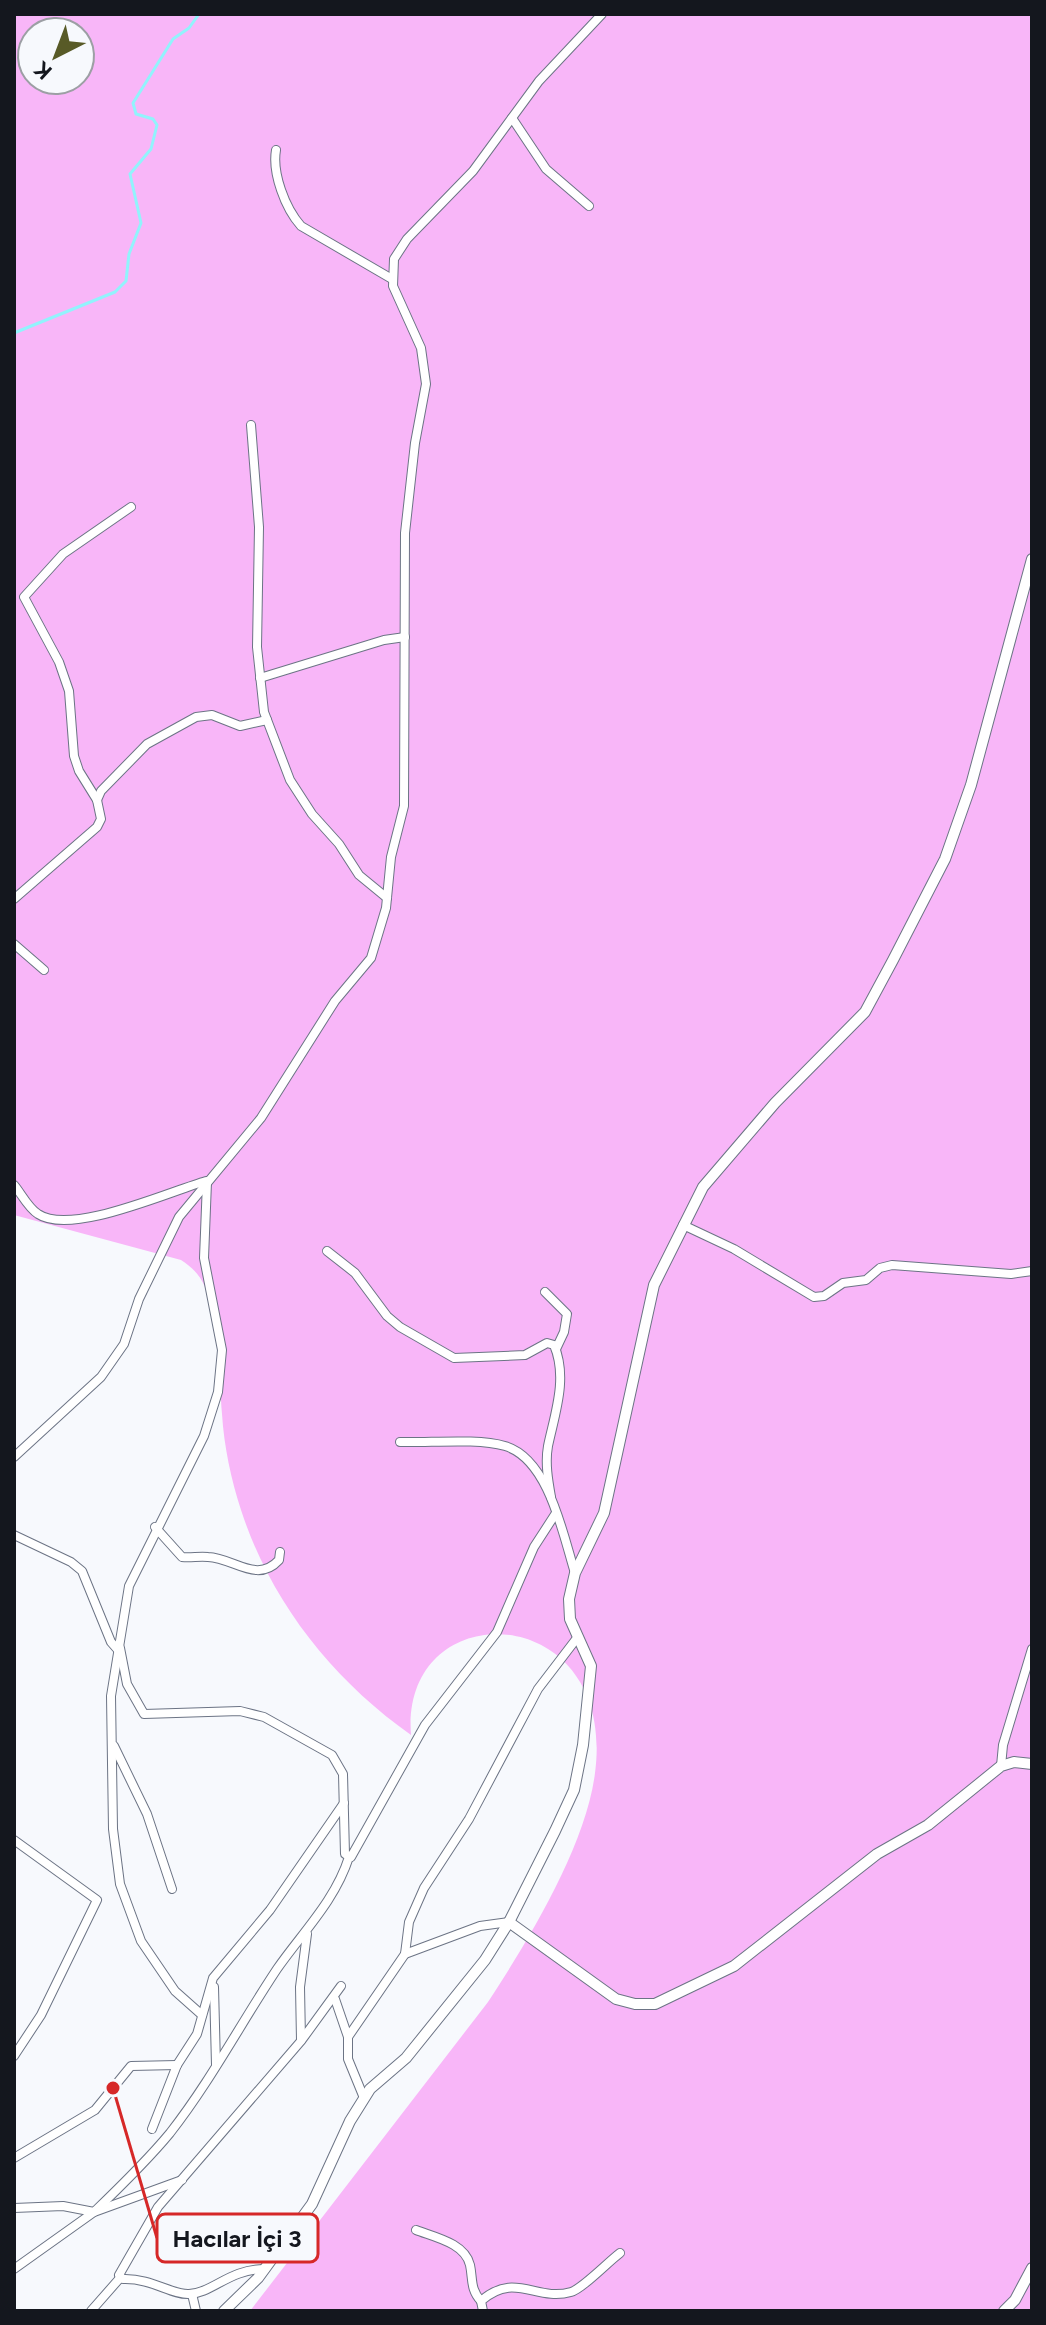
<svg xmlns="http://www.w3.org/2000/svg" width="1046" height="2325" viewBox="0 0 1046 2325" font-family="Figtree,sans-serif">
<rect width="100%" height="100%" fill="#f7f9fd"/>
<path fill="#f8b6f8" fill-rule="evenodd" d="M14,14H1032V2311H250L488,2002C528,1941 586,1846 595,1773C618,1599 400,1591 411,1735C332,1679 271,1602 241,1510C231,1479 224,1446 222,1414C219,1374 220,1325 205,1287C200,1275 192,1267 181,1260L14,1215ZM32,32H80V80H32Z"/>
<g fill="none" stroke-linecap="round" stroke-linejoin="round">
<path stroke="#92f3fc" stroke-width="3" d="M14,333L115,292L126,281L129,254L141,223L130,174L151,149L157,125L153,119L136,114L133,103L173,39L189,28L199,14"/>
<g stroke="#6c7485" stroke-width="10">
<g id="minor">
<path d="M512,118L546,169L589,206"/>
<path d="M276,150C272,173 285,208 301,226L392,279"/>
<path d="M251,425L259,527L257,647L264,712L290,780L312,814L339,844L359,875L387,898"/>
<path d="M260,678L384,640L405,637"/>
<path d="M97,800L101,791L147,744L196,717L212,715L240,726L267,720"/>
<path d="M14,899L97,827L101,819L97,800L79,771L74,756L69,691L59,662L24,597L63,554L131,507"/>
<path d="M14,944L44,970"/>
<path d="M14,1185C21,1193 28,1208 38,1214C71,1236 168,1192 206,1181"/>
<path d="M683,1225L734,1249L814,1297L824,1296L843,1283L866,1280L880,1268L892,1265L1011,1274L1032,1271"/>
<path d="M327,1251L355,1273L387,1316L400,1327L454,1358L525,1355L547,1343L554,1345C568,1378 555,1413 548,1446C545,1463 548,1480 551,1497"/>
<path d="M545,1292L567,1314L564,1332L556,1349"/>
<path d="M400,1442C430,1443 477,1438 505,1446C549,1459 563,1535 575,1573"/>
<path d="M14,1457L101,1377L124,1344L139,1299L179,1217L261,1118L335,1001L371,958L386,908L391,857L404,806L405,533L415,443L426,384L421,348L393,286L394,259L407,239L473,171L539,81L602,14"/>
<path d="M155,1527L182,1557C191,1558 199,1556 208,1557C234,1558 257,1584 279,1560L280,1552"/>
<path d="M14,1535L71,1562L82,1571L111,1642L118,1650"/>
<path d="M120,1648L127,1684L144,1714L240,1711L264,1717L332,1755L343,1774L345,1854L351,1857L425,1725L497,1632L534,1547L556,1513"/>
<path d="M114,1746L147,1814L172,1889"/>
<path d="M1001,1766L1003,1745L1032,1649"/>
<path d="M14,1840L97,1900L41,2015L14,2056"/>
<path d="M405,1954L480,1926L509,1922"/>
<path d="M214,1987L216,2065"/>
<path d="M335,1999L348,2037"/>
<path d="M202,2015L175,1991L141,1941L120,1884L113,1829L111,1696L129,1586L204,1436L218,1392L222,1350L204,1258L207,1182"/>
<path d="M301,2040L300,1987L307,1934"/>
<path d="M364,2098L348,2059V2037L405,1954L409,1922L424,1888L469,1819L538,1689L577,1638"/>
<path d="M152,2129L177,2065L197,2034L213,1978L270,1910L344,1803"/>
<path d="M14,2158L95,2110L131,2066L177,2065"/>
<path d="M14,2208L63,2206L94,2212C120,2187 147,2161 170,2133C210,2082 241,2023 277,1969C302,1933 335,1901 349,1857"/>
<path d="M416,2230C434,2237 465,2243 470,2265C473,2279 470,2289 481,2301"/>
<path d="M14,2269L94,2212L182,2180"/>
<path d="M265,2269C229,2269 213,2293 189,2294C171,2295 152,2278 123,2279L119,2275L158,2207L301,2041L341,1986"/>
<path d="M192,2294L196,2311"/>
<path d="M91,2311L120,2278"/>
<path d="M483,2311L481,2301C515,2271 536,2302 571,2292C582,2289 608,2262 620,2253"/>
</g>
</g>
<g stroke="#6c7485" stroke-width="12">
<g id="tertiary">
<path d="M509,1922L616,1999L635,2004H655L734,1966L877,1854L928,1825L1001,1766L1014,1762L1032,1764"/>
<path d="M224,2311L258,2278L312,2204L350,2121L370,2089L406,2058L485,1960L509,1922L555,1831L574,1790L583,1745L591,1666L570,1619L569,1599L575,1573L604,1513L654,1285L703,1187L775,1103L865,1012L893,960L945,859L971,785L1032,559"/>
<path d="M1004,2311L1015,2300L1032,2268"/>
</g>
</g>
<use href="#minor" stroke="#fff" stroke-width="8"/>
<use href="#tertiary" stroke="#fff" stroke-width="10"/>
</g>
<path fill="none" stroke="#d62828" stroke-width="3" d="M113 2088L157 2238"/>
<circle fill="#d62828" stroke="#f7f9fd" stroke-width="3" cx="113" cy="2088" r="8"/>
<rect fill="#f7f9fd" stroke="#d62828" stroke-width="3" x="157" y="2214" width="161" height="48" rx="8"/>
<g font-size="24" text-anchor="middle" font-weight="bold" fill="#14171e">
<text x="237" y="2247">Hacılar İçi 3</text>
</g>
<rect width="1046" height="2325" fill="none" stroke="#14171e" stroke-width="32"/>
<g transform="translate(56 56) rotate(222)"><circle r="38" fill="#f7f9fd" stroke="#9c9fa4" stroke-width="2"/>
<path d="M0-6L14 30L0 20L-14 30Z" fill="#585a27"/>
<text y="-12" font-size="22" font-weight="bold" text-anchor="middle" fill="#14171e">K</text>
</g>
</svg>
